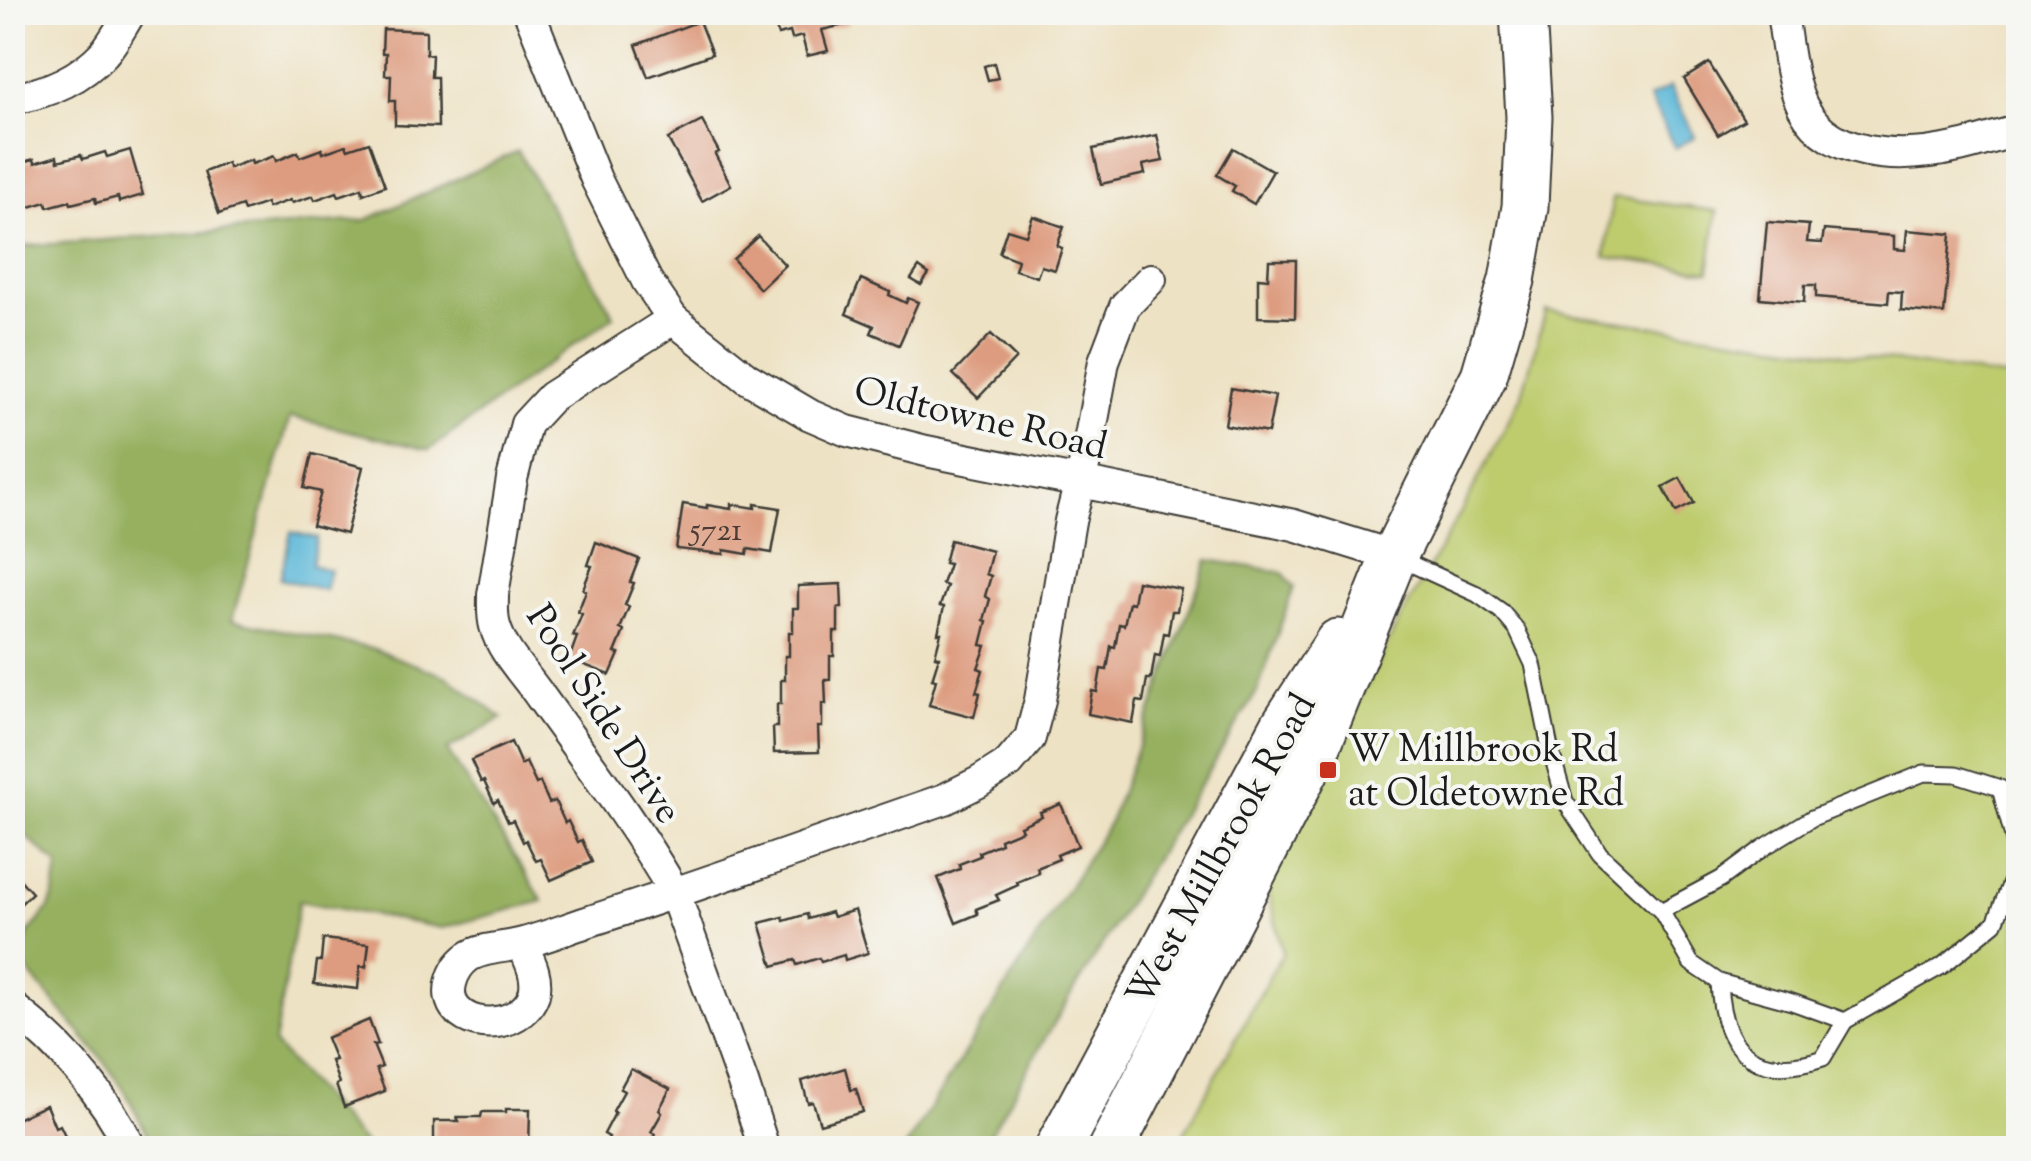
<svg xmlns="http://www.w3.org/2000/svg" width="2031" height="1161" viewBox="0 0 2031 1161" font-family="'Sorts Mill Goudy',serif">
<rect width="100%" height="100%" fill="#f6f6f2"/>
<filter id="ink" filterUnits="userSpaceOnUse"><feTurbulence type="fractalNoise" baseFrequency=".01" numOctaves="2"/><feDisplacementMap in="SourceGraphic" scale="20" xChannelSelector="R" yChannelSelector="G"/><feConvolveMatrix kernelMatrix="1 2 1 2 8 2 1 2 1" color-interpolation-filters="sRGB"/></filter>
<filter id="wash" filterUnits="userSpaceOnUse"><feTurbulence type="fractalNoise" baseFrequency=".0048" numOctaves="4" result="noise"/><feDisplacementMap in="SourceGraphic" scale="40" xChannelSelector="R" yChannelSelector="G"/><feGaussianBlur stdDeviation="2.25" result="paint"/><feColorMatrix in="noise" values="0 0 0 0 0 0 0 0 0 0 0 0 0 0 0 0 0 1.4 0 .05"/><feComposite in="paint" operator="in"/></filter>
<g filter="url(#wash)">
<rect width="100%" height="100%" fill="#eee2c4"/>
<g fill="#becc6e" stroke="#6d7445" stroke-width="2.5">
<path d="M1613,197L1717,211L1709,271L1605,257Z"/>
<path d="M1546,311L2018,379V1148H1176L1283,952L1266,885L1399,621L1467,501L1521,397Z"/>
</g>
<g fill="#96b061" stroke="#59663e" stroke-width="2.5">
<path d="M518,151L614,316L429,450L290,417L232,620L374,649L448,677L502,718L447,750L543,901L442,928L299,901L274,1044L368,1148H154L126,1093L104,1061L19,961L28,933L48,910L54,894L58,865L13,825V247L366,220Z"/>
<path d="M1208,560L1282,572L1294,587L1258,690L1047,1035L982,1148H905L1109,823Z"/>
</g>
<g fill="#59b6d7" stroke="#3a697a" stroke-width="2.5">
<path d="M1670,87L1695,137L1675,148L1649,98Z"/>
<path d="M291,532L317,538L311,565L330,570L325,590L280,579Z"/>
</g>
<g id="blocks">
<g fill="#dd9b7f">
<path d="M758,12H845L848,24L822,30L828,51L807,56L802,36L792,39L790,32L778,35L775,24L762,27Z"/>
<path d="M699,21L712,54L648,77L636,45Z"/>
<path d="M383,29L426,31V54L432,55L431,77H437L438,127L395,125V101H390L391,75H385L386,53H382Z"/>
<path d="M994,63L998,78L988,80L984,66Z"/>
<path d="M1709,63L1744,120L1718,135L1684,79Z"/>
<path d="M702,121L719,152L715,154L731,185L702,201L668,139Z"/>
<path d="M1157,135L1163,161L1143,165L1145,174L1101,184L1093,149Z"/>
<path d="M369,142L385,186L363,194L362,188L339,196L337,192L315,200L313,196L292,203L290,200L268,208L266,203L244,211L242,206L219,214L204,172L227,163L229,168L251,160L252,164L274,156L276,161L298,152L300,157L322,149L323,153L346,145L348,149Z"/>
<path d="M1233,148L1273,171L1254,204L1232,191L1235,186L1217,175Z"/>
<path d="M130,150L143,195L119,202L118,197L96,203L95,198L71,204L70,201L48,207L46,202L23,209L12,173V165L34,159L35,163L57,156L58,161L81,155L83,159L105,152L107,157Z"/>
<path d="M1033,216L1064,227L1057,246L1062,248L1055,270L1041,266L1037,277L1015,270L1018,260L999,253L1007,229L1026,235Z"/>
<path d="M1767,222L1809,225L1807,242L1822,243L1824,230L1894,236V249L1905,250L1907,230L1951,234L1944,314L1901,310L1902,292L1889,291L1888,303L1816,297V285H1805L1804,302L1760,298Z"/>
<path d="M758,236L785,265L760,289L733,259Z"/>
<path d="M1269,260H1296L1295,318L1258,317V278L1268,279Z"/>
<path d="M919,267L929,274L921,285L911,279Z"/>
<path d="M861,279L890,292L889,295L906,303L908,298L918,302L899,345L871,333L874,326L846,314Z"/>
<path d="M991,334L1016,358L978,398L953,374Z"/>
<path d="M1231,388L1275,396L1268,433L1225,425Z"/>
<path d="M312,454L363,467L346,534L312,525L321,492L304,488Z"/>
<path d="M1680,478L1694,503L1676,512L1663,487Z"/>
<path d="M683,504L707,508V505L731,509V504L755,508V504L780,508L772,553L748,549L747,554L724,550V554L676,549Z"/>
<path d="M950,540L992,551L986,574L991,576L985,596L990,599L984,620L987,621L981,645L986,646L978,668L983,670L976,692L980,693L974,717L929,705L936,680L932,679L939,657L935,656L941,633H938L944,607L940,606L947,586L942,584L949,564L944,563Z"/>
<path d="M596,542L639,559L630,582L634,583L625,605L629,607L620,629L624,631L615,653L619,654L610,675L569,659L577,637L573,636L582,614L578,612L586,591L583,589L592,566L588,565Z"/>
<path d="M1137,581L1181,589L1177,611H1172L1168,634L1164,633L1160,656L1155,655L1151,679H1147L1143,702L1137,701L1133,723L1088,714L1092,691L1097,692L1101,669L1107,670L1111,646L1115,647L1119,624L1124,625L1129,602L1133,603Z"/>
<path d="M841,584L842,608H838V632H834V656H830V680H825L826,704L822,703V727H818L819,752L774,753L773,727H777V704H781V680H785V656H789V632H793V608H798V586Z"/>
<path d="M511,742L521,765L526,762L536,784L540,782L549,803L555,801L565,823L568,821L578,842L582,840L592,862L551,880L541,859L536,861L526,840L523,842L513,820L508,822L498,800L494,803L484,781L481,782L471,760Z"/>
<path d="M1061,804L1078,846L1057,855L1059,859L1037,868L1039,873L1017,882L1018,885L996,895L999,900L976,909L978,914L956,923L938,878L960,869L959,864L980,856L979,852L1001,843L1000,839L1022,830L1020,826L1042,816L1040,812Z"/>
<path d="M16,875L32,893L12,912V878Z"/>
<path d="M855,910L868,953L845,960L844,955L821,962L819,958L797,965L795,960L773,966L760,923L783,917L784,921L807,914L808,919L831,912L833,917Z"/>
<path d="M323,939L369,944L366,967L360,966L358,989L314,984L317,961H321Z"/>
<path d="M369,1020L378,1044L373,1045L382,1067L376,1069L385,1091L344,1107L336,1085L339,1083L331,1061L335,1060L326,1038Z"/>
<path d="M845,1068L851,1090L856,1089L863,1112L820,1124L813,1102L808,1103L802,1081Z"/>
<path d="M631,1069L670,1089L659,1110L662,1113L651,1132L655,1134L647,1148H603L609,1137L604,1134L615,1113L613,1111L624,1091L620,1089Z"/>
<path d="M46,1105L55,1127L60,1125L70,1146L76,1144L78,1148H21L19,1144L14,1147L12,1121Z"/>
<path d="M506,1109H530L529,1148H434V1121H459L457,1117H481L482,1112H506Z"/>
</g>
</g>
</g>
<g filter="url(#ink)">
<use href="#blocks" fill-opacity="0" stroke="#3c3a35" stroke-width="2.5"/>
<g fill="none" stroke-linecap="round" stroke-linejoin="round">
<g stroke="#3c3a35" stroke-width="19">
<g id="service">
<path d="M1396,557L1477,594L1501,611L1517,630L1533,664L1550,748L1565,801L1600,854L1661,911L1691,963L1719,982L1792,1002L1845,1021L1942,966L1995,923L2018,865"/>
<path d="M1661,911L1721,879L1763,848L1812,818L1924,773L1956,774L2000,788L2018,856"/>
<path d="M1719,982C1722,1051 1754,1081 1823,1058L1845,1021"/>
</g>
</g>
<g stroke="#3c3a35" stroke-width="34">
<g id="minor">
<path d="M529,12L596,179L647,281L673,319L747,378L810,415L847,431L926,451L1294,525L1394,556"/>
<path d="M1782,12C1786,40 1789,69 1798,96C1822,161 1902,160 1959,147C1979,143 1998,135 2018,131"/>
<path d="M12,99C47,93 79,80 104,53C114,41 122,26 131,12"/>
<path d="M673,319L551,397L526,424L512,479L493,595C493,605 492,616 495,626C502,652 525,674 540,696C586,760 635,824 674,892L743,1083L764,1148"/>
<path d="M522,944C529,959 539,977 534,994C524,1024 478,1032 457,1010C443,995 452,969 468,957C481,948 503,948 519,944C541,939 563,930 584,923C705,884 825,840 945,799L979,782L1009,763L1030,738L1040,700L1070,521L1086,458L1104,361L1125,306L1151,279"/>
<path d="M12,1007C62,1046 103,1092 131,1148"/>
</g>
</g>
<g stroke="#3c3a35" stroke-width="49">
<g id="primary">
<path d="M1058,1148L1284,725L1338,642"/>
<path d="M1111,1148L1314,755L1394,556L1484,376L1512,280L1525,207L1529,117L1523,12"/>
</g>
</g>
<use href="#service" stroke="#fff" stroke-width="15"/>
<use href="#minor" stroke="#fff" stroke-width="30"/>
<use href="#primary" stroke="#fff" stroke-width="45"/>
</g>
</g>
<rect fill="#c8321e" stroke="#f6f6f2" stroke-width="4" x="1318" y="760" width="20" height="20" rx="5"/>
<g text-anchor="middle" stroke-width="8" stroke-linejoin="round" paint-order="stroke">
<g font-size="32" fill="#4c3c35">
<text x="716" y="540">5721</text>
</g>
<g font-size="38" fill="#1c1c1c" stroke="#f6f6f2">
<text transform="translate(981 417) rotate(13)" y="13">Oldtowne Road</text>
<text transform="translate(605 713) rotate(57)" y="13">Pool Side Drive</text>
<text transform="translate(1220 849) rotate(-61)" y="13">West Millbrook Road</text>
</g>
<g font-size="38" fill="#1c1c1c" stroke="#f6f6f2" text-anchor="start">
<text x="1348" y="761">W Millbrook Rd<tspan x="1348" dy="44">at Oldetowne Rd</tspan></text>
</g>
</g>
<rect width="2031" height="1161" fill="none" stroke="#f6f6f2" stroke-width="50"/>
</svg>
